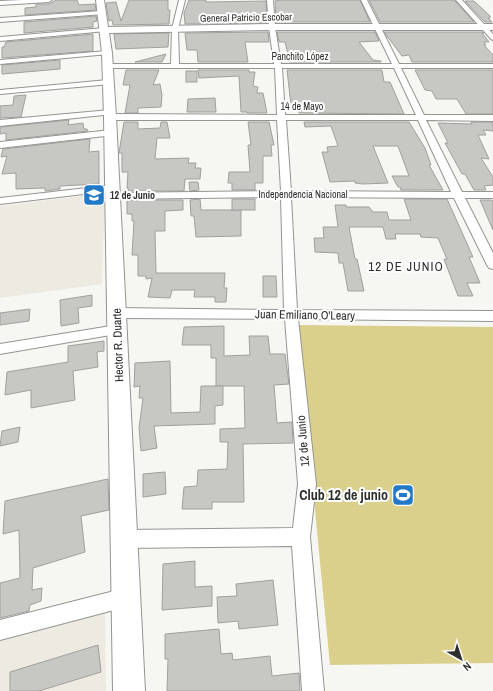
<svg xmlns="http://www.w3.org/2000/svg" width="493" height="691" viewBox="0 0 493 691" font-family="'Archivo Narrow',sans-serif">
<rect width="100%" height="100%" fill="#f6f6f3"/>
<g fill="#edebe1">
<path d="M105,193L102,284L0,298V206Z"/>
<path d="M105,612L106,691H0V637Z"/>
</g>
<path fill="#dacf8b" d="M297,325L493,327V663L330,665Z"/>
<g fill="#c7c7c4" stroke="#a1a09d">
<path d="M77,0L79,5L95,4L96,10L25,15V8L36,7V4H49L56,0Z"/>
<path d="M129,0H168V10H170L169,24L113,25L112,20L109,21L106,3L116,2L121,21Z"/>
<path d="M189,0H206V2L266,1L267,23L185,24L184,13Z"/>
<path d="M280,0H360L370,22H276L275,1Z"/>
<path d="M369,0H451L455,1L474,22H380Z"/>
<path d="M465,1H474L490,16V18H488L492,22H485Z"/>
<path d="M96,16L97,21L93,22V27L24,33V22Z"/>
<path d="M268,32L269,42H245L248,62H198L197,50H187L185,33Z"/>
<path d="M277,32H375L379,41L359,42L373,60L381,61V62H290L285,42H279Z"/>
<path d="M384,32H482L484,33H482L489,42H484L486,45H484L493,55V62H412L409,55L402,56Z"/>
<path d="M169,33L168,47L116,49L114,34Z"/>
<path d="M93,34V51L2,58V47H4L6,42Z"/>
<path d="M166,54L162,62H135Z"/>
<path d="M60,60V69L2,74V65Z"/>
<path d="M126,70H159L153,85L160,84L162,95L161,107L138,108V113H125L130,85H123Z"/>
<path d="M198,70H249V72H255L253,86L258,87L257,93H263L267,113H247V112H241L239,76L199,78Z"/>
<path d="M287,70H382L384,82H390L404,114L299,113L298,109L292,110L291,105Z"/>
<path d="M415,70H493V114H466L457,99H436L432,91L425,90Z"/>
<rect x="186" y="71" width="11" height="11"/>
<path d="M26,95L21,117L0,118V106L13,105L14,96Z"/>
<path d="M215,98L216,112H187L188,99Z"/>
<path d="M69,120L68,125L83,123L84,129H87L88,131L6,140V133L0,134V127Z"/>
<path d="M124,122H138V129L160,128L161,122H167L170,138H157L155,159L189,158L188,163H196L195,168H201L200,179H185L184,191H128V188H127L128,172H122V153H119Z"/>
<path d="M248,122H269L274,145H271L272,156H263V183H255V190H232V183H228L229,172H250L248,145H251Z"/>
<path d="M304,122H409L425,148L431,165H429L443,190H401L400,187H398L392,176H409L398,146H373L388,183L363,184L355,183V181L330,182L322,152H328L327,147L338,146L331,126L305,127Z"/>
<path d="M471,122H493V131L483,130L486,135H478L489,159L481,158L493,177V185L484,186L486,190H474L465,174H462L445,143H448L438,123L472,124Z"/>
<path d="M90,139L89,152L99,151V184L60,186V189L45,191V188L16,189V173L2,174L7,156L1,157L3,149Z"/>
<path d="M189,182H198L199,190L190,191Z"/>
<path d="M200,199L201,210H241V236L196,237L194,216H191L190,200Z"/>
<rect x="232" y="199" width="23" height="11"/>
<path d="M404,199H447L473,257H469L480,283H467L473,296H458L444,259H447L438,238L421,237L420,234H395L396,239H386L383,227H349L355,259H357L364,291H348L343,263H339L338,253L315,252L314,238H324L323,227H338L335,205H346V207H369L373,212H387L389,220H411Z"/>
<path d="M127,200H183V210L165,211V231H155L156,273H225L224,288H227L226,302H215V297H194L195,290H172L170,298L148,297L152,278L146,279V276H138V255H132L134,221H132V214H127Z"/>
<path d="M480,200H491L493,201V230Z"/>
<path d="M263,276H276L277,297H263Z"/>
<path d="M92,295V306L78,308L79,323L61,326L60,300Z"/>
<path d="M30,309L29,321L0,325V313Z"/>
<path d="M224,326V356L250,355L249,336H268L270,354H285L289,384L274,385L277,423L292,422L293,443L243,444L244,502H212V509H182L184,487L197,486L198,470L227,469L228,442H220V429L245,428L244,386H216V358H211V345H182L184,327Z"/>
<path d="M104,341V351L97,352L98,367L73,371L75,400L31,408V390L5,395L7,372L68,362V346Z"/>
<path d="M170,361L171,413L200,412L201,386H223V405L215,406V424L154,426L157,448L141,451L139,428L143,398H139L140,386L134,387L135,363Z"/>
<path d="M20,427L18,442L0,446L2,431Z"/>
<path d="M165,472L166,494L143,497V474Z"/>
<path d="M108,479L109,510L81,516L85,552L33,568L32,590L42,588L41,601L30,605L29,611L0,618V583L20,578L19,530L3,534L5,501Z"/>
<path d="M195,561V587L212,586V606L162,610L163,564Z"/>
<path d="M273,580L278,625L239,629L238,621L218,623L217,597L237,596L236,584Z"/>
<path d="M219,629L221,654L232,653L233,660L270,656L272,676L299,673L300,691H167L168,659H165V634Z"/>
<path d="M98,645L101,672L39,691H10V672Z"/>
</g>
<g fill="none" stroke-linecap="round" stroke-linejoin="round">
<g stroke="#949491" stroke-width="2">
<g id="street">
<path d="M22,0H52L49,2L0,5V1Z"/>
<path d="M179,0H185L178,29L179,64H274L269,27L267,0H273L275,27L281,64H392L361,0H367L399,64H493V68H401L424,115H493V121L426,120L462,192H493V198H465L493,253V269L489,268L487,265L454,198L291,197L297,310L493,311V321L298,319L316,484L310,537L324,691H302L292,546L124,548L117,545L115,539L117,533L124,530L293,528L298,484L285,319L117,318L112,316L110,313L112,310L117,308L284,310L281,197L113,199L108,196L113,193L281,191L277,120H110L106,117L110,114L277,115L275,68H104L103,66L107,64H171L172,29ZM282,68H394L416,115H285ZM286,120H418L451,192L291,191Z"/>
<path d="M456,0H462L493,34V40L491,39Z"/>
<path d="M102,11L105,13L104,14L0,22V18Z"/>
<path d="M104,28L107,30L106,31L0,41V37Z"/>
<path d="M107,51L109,52V54L0,64V60Z"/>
<path d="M108,80H111V84L0,94V90Z"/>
<path d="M110,110L114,112L113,114L0,126V120Z"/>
<path d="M111,130L114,131L115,133L114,135L0,148V142Z"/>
<path d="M113,185L117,186L118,188L117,190L0,204V198Z"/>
<path d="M117,325L122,327L124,330L122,333L0,354V344Z"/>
<path d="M126,588L133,591L136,598L133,605L0,640V620Z"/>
</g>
</g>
<g stroke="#949491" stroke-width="2">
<path id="secondary" d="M96,0H104L108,27L272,24H493V30H272L109,33L112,53L116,117L145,691H113L104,117L102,53Z"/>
</g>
<use href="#street" fill="#fff" fill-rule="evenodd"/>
<use href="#secondary" fill="#fff" fill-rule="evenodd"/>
</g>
<defs>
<g id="school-square" transform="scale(1.15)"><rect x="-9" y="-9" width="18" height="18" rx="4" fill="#2279c7" stroke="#fff"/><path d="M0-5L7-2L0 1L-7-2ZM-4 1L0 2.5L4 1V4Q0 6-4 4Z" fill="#fff"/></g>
<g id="stadium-square" transform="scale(1.15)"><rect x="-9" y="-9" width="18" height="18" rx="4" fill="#2279c7" stroke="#fff"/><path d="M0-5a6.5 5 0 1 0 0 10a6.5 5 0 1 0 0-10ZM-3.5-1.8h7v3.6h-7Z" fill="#fff"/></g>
</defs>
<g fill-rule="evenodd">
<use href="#school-square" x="94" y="195"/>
<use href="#stadium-square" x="403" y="495"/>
</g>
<g text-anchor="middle" stroke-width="4" stroke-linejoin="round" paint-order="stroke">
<g font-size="10" fill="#2d2d2b" stroke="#fff">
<text transform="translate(246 17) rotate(-1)" y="4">General Patricio Escobar</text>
<text x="300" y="60">Panchito López</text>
<text x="302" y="110">14 de Mayo</text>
<text x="303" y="198">Independencia Nacional</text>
</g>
<g font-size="10" font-weight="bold" fill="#2d2d2b" stroke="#fff" text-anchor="start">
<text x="110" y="199">12 de Junio</text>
</g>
<g font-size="12" fill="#2d2d2b" stroke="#fff">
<text transform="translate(305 315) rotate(1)" y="4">Juan Emiliano O'Leary</text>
<text transform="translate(118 345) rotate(-92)" y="4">Hector R. Duarte</text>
<text transform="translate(303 441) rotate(-95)" y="4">12 de Junio</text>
</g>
<g font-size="13" letter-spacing="1" fill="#2d2d2b" stroke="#fff">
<text x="406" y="271">12 DE JUNIO</text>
</g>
<g font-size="14" font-weight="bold" fill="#2d2d2b" stroke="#fff" text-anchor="end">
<text x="388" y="500">Club 12 de junio</text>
</g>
</g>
<g transform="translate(461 659) rotate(141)" stroke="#ffffff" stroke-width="3" paint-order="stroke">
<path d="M0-3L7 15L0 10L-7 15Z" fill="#2d2d2b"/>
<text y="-6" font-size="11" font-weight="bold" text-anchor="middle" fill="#2d2d2b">N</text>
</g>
</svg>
